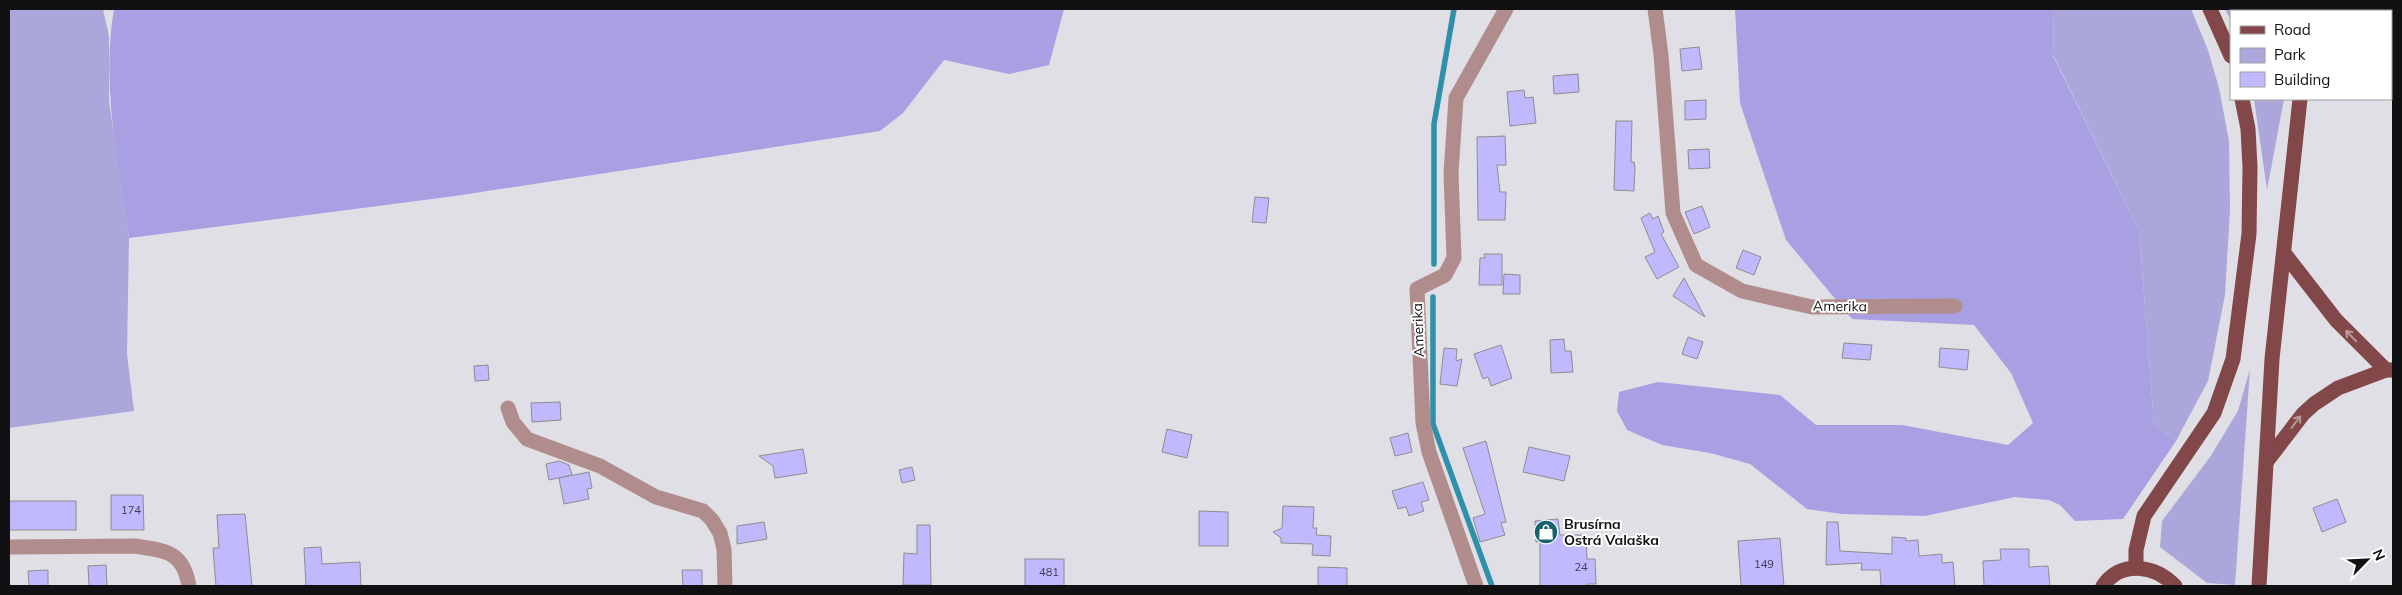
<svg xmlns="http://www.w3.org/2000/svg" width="2402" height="595" viewBox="0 0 2402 595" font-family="Mulish,sans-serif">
<rect width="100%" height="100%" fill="#dfdfe5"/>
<g fill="#aca7db">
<path d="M9,9H103L109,36V101L129,238L127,354L134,411L9,428Z"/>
<path d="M2054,9H2191L2208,50L2219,88L2229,141L2230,210L2225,295L2208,381L2176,441L2154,424L2139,230L2053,55Z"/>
<path d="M2225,9H2299V11H2231V21Z"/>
<path d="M2254,99H2284L2267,190Z"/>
<path d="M2250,369L2235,585L2207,583L2160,547L2162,521L2210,457L2238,411Z"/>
</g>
<g fill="#a8a0e3">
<path d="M114,9H1064L1049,65L1009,74L944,60L903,113L880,131L455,196L129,238C118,162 101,85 114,9Z"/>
<path d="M1735,9H2054L2053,56L2139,230L2154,424L2176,441L2123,519L2075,521L2060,505L2049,500L2015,497L1925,516L1842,514L1807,509L1750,464L1710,453L1662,445L1627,430L1617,411L1619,392L1658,382L1780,395L1816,425H1902L2008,445L2033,423L2011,373L1974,325L1852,319L1786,240L1740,103Z"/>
</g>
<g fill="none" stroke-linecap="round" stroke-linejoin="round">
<g stroke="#2e91a9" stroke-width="5.5">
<path d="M1434,264V124L1454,9"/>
<path d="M1433,297V424L1492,586"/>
</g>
</g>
<g fill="#c0b9fd" stroke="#8d8c91">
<path d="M1699,47L1702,69L1682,71L1680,49Z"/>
<path d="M1578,74L1579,92L1554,94L1553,76Z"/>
<path d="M1524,90L1525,98L1533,97L1536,123L1510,126L1507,92Z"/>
<path d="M1706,100V119L1685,120V101Z"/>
<path d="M1616,121H1632L1631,162H1634L1635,168L1634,191L1614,190Z"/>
<path d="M1505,136L1506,165H1497L1500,192H1506L1505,220H1478L1477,137Z"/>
<path d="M1709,149L1710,168L1689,169L1688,150Z"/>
<path d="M1255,197L1269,198L1266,223L1252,222Z"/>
<path d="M1702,206L1710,227L1694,234L1685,212Z"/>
<path d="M1650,213L1653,219L1658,216L1664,232L1661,234L1679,267L1657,279L1645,257L1655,252L1641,218Z"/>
<path d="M1743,250L1761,257L1754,275L1736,268Z"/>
<path d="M1484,254H1502V285H1479L1480,258H1485Z"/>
<path d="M1504,274L1520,275V294H1503Z"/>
<path d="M1684,278L1705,317L1673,296Z"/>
<path d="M1688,337L1703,342L1697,359L1682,354Z"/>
<path d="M1564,339L1565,351H1571L1573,372L1551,373L1550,340Z"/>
<path d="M1844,343L1872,345L1870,360L1842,358Z"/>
<path d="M1501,345L1512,378L1491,386L1488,377L1483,379L1474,354Z"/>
<path d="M1444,348L1457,349L1456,361L1462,359L1457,386L1440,384Z"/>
<path d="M1940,348L1969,350L1967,370L1939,367Z"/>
<path d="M488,365L489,380L475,381L474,366Z"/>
<path d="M560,402L561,420L532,422L531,403Z"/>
<path d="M1167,429L1192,435L1187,458L1162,452Z"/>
<path d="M1408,433L1412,452L1395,456L1390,438Z"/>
<path d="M1486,441L1506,522L1501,523L1505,535L1480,542L1473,518L1485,514L1463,448Z"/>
<path d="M1529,447L1570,456L1564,481L1523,472Z"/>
<path d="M803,449L807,473L775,478L773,466L759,456Z"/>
<path d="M559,461L569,465L572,475L549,480L546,464Z"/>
<path d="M912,467L915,480L902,483L899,470Z"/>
<path d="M589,472L592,488L587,489L589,499L564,504L559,478Z"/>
<path d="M1423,482L1429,500L1421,502L1424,511L1409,516L1406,507L1398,509L1392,491Z"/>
<path d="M111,495H143L144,530H111Z"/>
<path d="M2337,499L2346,522L2322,532L2313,508Z"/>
<rect x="9" y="501" width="67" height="29"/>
<path d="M1283,506L1314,507L1313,528H1317L1316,535L1331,536L1330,556L1312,555L1313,544L1281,543V538L1273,532L1282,528Z"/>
<path d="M1199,511L1228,512V546H1199Z"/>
<path d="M245,514L252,586H216L213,548H219L217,515Z"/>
<path d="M1558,519L1560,535H1586L1587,559H1595L1596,584H1587V586H1540V541L1536,542L1535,521Z"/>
<path d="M764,522L767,539L737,544V526Z"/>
<path d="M1827,522H1838L1840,551L1892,554V537L1906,538V541L1918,540L1919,556L1942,554V563L1953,562L1955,586H1881L1880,570H1861L1862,563L1826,565Z"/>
<path d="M917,525H930L931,585H903L904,553L917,554Z"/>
<path d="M1780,538L1784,586H1741L1738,541Z"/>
<path d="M321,547L322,564L360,562L361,586H306L304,548Z"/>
<path d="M2000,549H2029V567L2048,566L2050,586H1984L1983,561L2001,560Z"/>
<rect x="1025" y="559" width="39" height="27"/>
<path d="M106,565L107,586H89L88,566Z"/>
<path d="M1318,567L1347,568V586H1318Z"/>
<path d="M48,570V586H29L28,571Z"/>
<path d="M682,570H702V586H683Z"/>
</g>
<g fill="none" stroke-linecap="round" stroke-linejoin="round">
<g stroke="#b08d8c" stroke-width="15">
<path d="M1655,9L1661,55L1673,213L1696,265L1742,291L1812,307L1955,306"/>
<path d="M508,408L513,422L527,439L600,466L656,497L703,511L712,520L720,533L724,549L725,586"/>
<path d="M9,547L135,546C166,551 183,551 189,586"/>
<path d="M1476,586L1429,452L1423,423L1417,289L1445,275L1454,258L1451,173L1456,98L1506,9"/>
</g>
<g stroke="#824748" stroke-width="15">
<path d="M2210,9L2231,56"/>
<path d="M2310,11L2311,9"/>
<path d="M2284,253L2336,320L2386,370"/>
<path d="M2267,461L2303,414L2314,404L2338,388L2386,370H2393"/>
<path d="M2136,568V550L2144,516L2214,413L2233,359L2249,234L2250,167L2248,129L2242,99"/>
<path d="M2103,586C2121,560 2155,565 2175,586"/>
<path d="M2259,586L2272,359L2300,99"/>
</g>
</g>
<defs><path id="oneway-shaft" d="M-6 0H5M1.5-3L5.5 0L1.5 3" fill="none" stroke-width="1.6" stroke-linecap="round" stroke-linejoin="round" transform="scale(1.25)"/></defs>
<g stroke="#ba9a9a">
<use href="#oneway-shaft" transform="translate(2351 336) rotate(-134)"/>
<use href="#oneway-shaft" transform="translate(2296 422) rotate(-53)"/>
</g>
<defs>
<g id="shop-disc" transform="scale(1.25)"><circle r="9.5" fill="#18636f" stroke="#fff"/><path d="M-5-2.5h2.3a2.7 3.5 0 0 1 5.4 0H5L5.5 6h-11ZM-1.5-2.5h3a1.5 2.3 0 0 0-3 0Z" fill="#fff"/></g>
</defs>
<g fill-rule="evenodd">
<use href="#shop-disc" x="1546" y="532"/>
</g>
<g text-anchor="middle" stroke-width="4" stroke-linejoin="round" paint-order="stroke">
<g font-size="11" fill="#3d3b4e">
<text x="131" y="514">174</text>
<text x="1764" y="568">149</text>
<text x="1581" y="571">24</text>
<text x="1049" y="576">481</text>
</g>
<g font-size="14" fill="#111113" stroke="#fff">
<text transform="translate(1840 306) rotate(1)" y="5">Amerika</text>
<text transform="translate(1418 330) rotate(-92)" y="5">Amerika</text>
</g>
<g font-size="14" font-weight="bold" fill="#111113" stroke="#fff" text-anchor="start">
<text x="1564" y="529">Brusírna<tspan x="1564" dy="16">Ostrá Valaška</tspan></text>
</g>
</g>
<rect width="2402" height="595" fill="none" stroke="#111113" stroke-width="20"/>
<rect x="2230" y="10" width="162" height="90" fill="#ffffff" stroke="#a0a0a1"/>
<rect x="2240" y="26" width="25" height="8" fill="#824748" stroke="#a0a0a1"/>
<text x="2274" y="35" font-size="15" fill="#111113">Road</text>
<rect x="2240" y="48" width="25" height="15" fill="#aca7db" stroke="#a0a0a1"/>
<text x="2274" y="60" font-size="15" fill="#111113">Park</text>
<rect x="2240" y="72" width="25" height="15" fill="#c0b9fd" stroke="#a0a0a1"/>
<text x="2274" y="85" font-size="15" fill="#111113">Building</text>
<g transform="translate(2367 560) rotate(66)" stroke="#ffffff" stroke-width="4" paint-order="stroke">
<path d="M0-4L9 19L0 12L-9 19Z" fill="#111113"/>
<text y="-8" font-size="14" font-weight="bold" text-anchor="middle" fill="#111113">N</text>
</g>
</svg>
